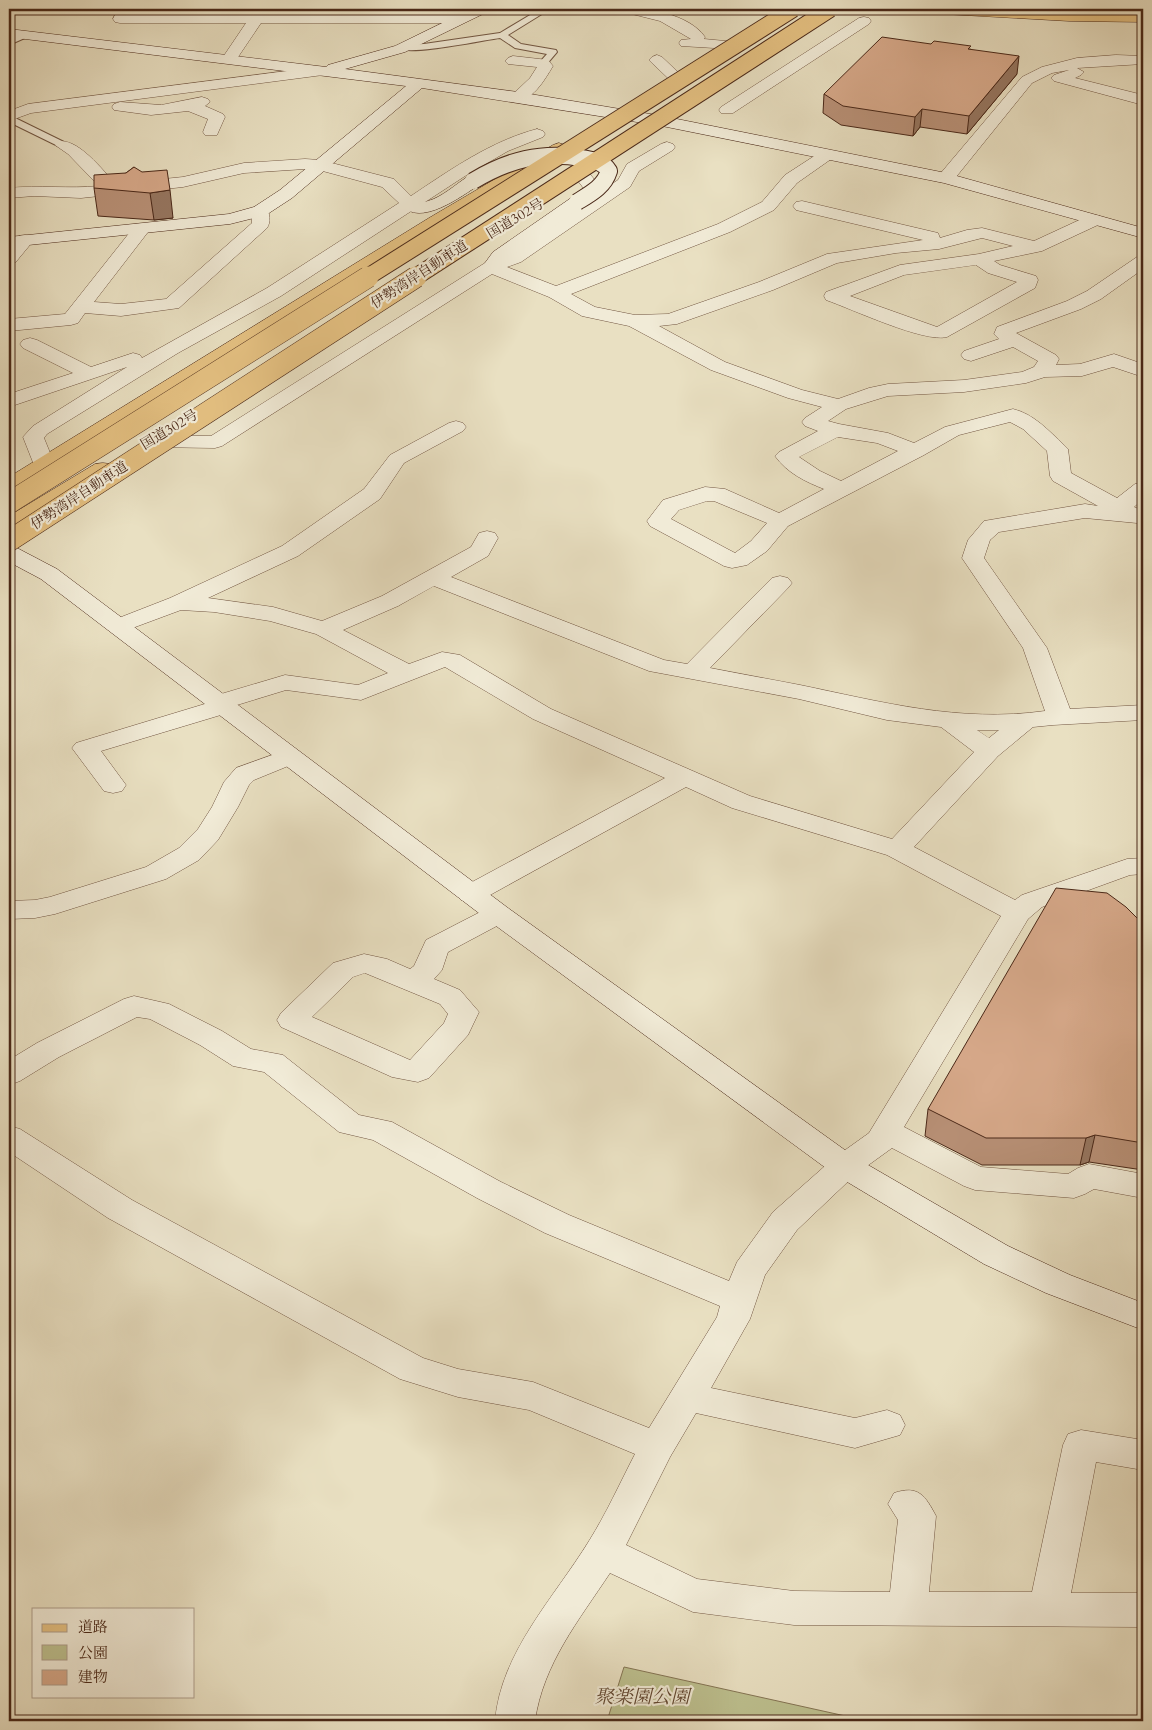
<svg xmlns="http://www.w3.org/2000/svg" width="1152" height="1730" viewBox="0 0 1152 1730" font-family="Cardo,'Noto Serif JP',serif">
<rect width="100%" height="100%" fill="#e9e0c2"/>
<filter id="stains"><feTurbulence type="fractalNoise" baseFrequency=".004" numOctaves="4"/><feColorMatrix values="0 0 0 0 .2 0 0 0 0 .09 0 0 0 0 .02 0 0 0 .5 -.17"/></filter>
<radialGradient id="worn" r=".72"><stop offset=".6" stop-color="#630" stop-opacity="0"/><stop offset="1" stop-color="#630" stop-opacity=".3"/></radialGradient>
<path fill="#bdc08f" stroke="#847454" d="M624,1667L868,1721H607Z"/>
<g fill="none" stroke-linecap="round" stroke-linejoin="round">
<path fill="#788174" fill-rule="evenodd" d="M56,9H67L25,15L9,14V12L25,13Z"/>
<g stroke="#725642" stroke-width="2">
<g id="lane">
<path d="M540,9H550L508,35L521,44L556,50L557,52L546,65H540L539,63L547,54L515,48L500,38C484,40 408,56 399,48L403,45L424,44L500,33Z"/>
<path d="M24,32L28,35L27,37L9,45V39Z"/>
<path d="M9,115L66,143L68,145L63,148L60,147L9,122Z"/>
</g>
</g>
<g stroke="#725642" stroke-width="1">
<g id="street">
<path d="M118,9H132L129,15H252L256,9H270L266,15H460L465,16L467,19L465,22L460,23H261L234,63H224L221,60L246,23H120L115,22L113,19Z"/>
<path d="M622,9C647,7 689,14 705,37L704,39L736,42L738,45L736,48L731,49L681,46L679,43L681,40L691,39L660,21L624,12Z"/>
<path d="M864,17L869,18L871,21L869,24L733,113H721L719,110L721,107L859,18Z"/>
<path d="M657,55L662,57L681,75L684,78L681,81H671L652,63L649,60L652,57Z"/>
<path d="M1116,55L1143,56V64L1077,68L1084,72L1081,75L1075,78L1143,95V105L1054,81L1051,78L1054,75L1069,70L1052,73L1032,83L952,182H940L938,178L940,174L1022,77L1042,67L1077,58Z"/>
<path d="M513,56L548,60L553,66C545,79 531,105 512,100L510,97L530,78L537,67L508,64L505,61L508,58Z"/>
<path d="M318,67L323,69L326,72L323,75L31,113L9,121V111L28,104Z"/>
<path d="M202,97L208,99L210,102L205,106L223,114L225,117L217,135H205L203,132L208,119L188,111L151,115L114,110L112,107L114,104L120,102L161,105Z"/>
<path d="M537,129L543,131L545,134L543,137L508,151L465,176L281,296L178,353L47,434L44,438L55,465L52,470L44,471L36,470L23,437L33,426L127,367L9,407V394L73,373L23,348L20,344L23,340L30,338L37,340L91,367L133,353L140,355L142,358L267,288L399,203L382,187L319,170L305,169L244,173L183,187L81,198L34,196L9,198V188C39,185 69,189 99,186L68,154L55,145L57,142C77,136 103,171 116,184L183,177L244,163L305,159L320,160L394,179L411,196C450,170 491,141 537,129Z"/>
<path d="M667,142L673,144L675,147L673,150L639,171L630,187L521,262L507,267L556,286L718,224L762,202L785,175L822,151H834L836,154L834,157L797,183L774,210L730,232L571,294L595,307L635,315L668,314L759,282L827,254L923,240L796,210L793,206L796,202L802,201L938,233L940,238L967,230L982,228L1034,241L1088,216L1094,215L1100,216L1103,220L1100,224L1042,251L994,261L1000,265L1036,276L1038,280L1035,288L947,337C924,343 852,309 826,300L824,296L826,292L900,265L979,254L1013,246L982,238L939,249L896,253L837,263L773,290L677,324L659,326L725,362L802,390L838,399L869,388L888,384L964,380L1022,372L1034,367L1038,361L1013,347L971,361L964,359L961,355L964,351L999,339L994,334L997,327L1067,301L1087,291L1137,257L1143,256V269L1101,299L1081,309L1016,333L1056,355L1059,359L1056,365L1080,364L1114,354L1143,364V377L1113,367L1082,376L1045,377L1026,383L964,392L888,396L846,409L828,421L839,424L888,433L914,443L945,427L1013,409C1034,414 1049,431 1064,445L1068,449L1071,473L1117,498L1135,484L1143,483V499L1134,507L1143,511V521L1137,523L1085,518L999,532L990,540L984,558L1047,648L1070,709L1143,705V720L1053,725L1033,727L998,756L914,847L1015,900L1022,895L1127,859L1143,858V874L1130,875L1042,907L1028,919L904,1127L981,1167L1068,1174L1078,1168L1089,1164L1143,1174V1198L1094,1189L1085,1194L1074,1198L975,1190L964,1186L892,1148L856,1174L797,1230L765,1275L750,1319L711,1388L855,1418L887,1410L900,1415L905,1425L900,1435L855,1448L696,1413L670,1457L626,1545L697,1579L794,1591L890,1592L898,1520L888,1504L894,1493C918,1485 925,1495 936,1516L929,1592H1032L1063,1445L1068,1434L1081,1430L1143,1440V1470L1096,1462L1071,1593H1143V1627L794,1625L693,1612L610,1573C579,1620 543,1664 535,1721H495C501,1652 554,1598 589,1541C606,1514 620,1483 635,1454L529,1410L458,1397L400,1379L108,1218L9,1152V1126L20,1129L132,1200L423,1358L458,1369L533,1382L649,1428L717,1317L720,1306L545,1233L477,1198L373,1140L339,1132L264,1072L233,1066L200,1045L150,1019L137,1017L59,1057L20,1081L9,1085V1060L37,1043L124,999L134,996L169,1004L222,1031L251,1049L283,1055L359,1115L392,1122L501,1182L569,1215L729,1281L737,1262L773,1212L834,1158L869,1133L1001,916L887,855L732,808L686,787L481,900L471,903L461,900L457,894L461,888L665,778L533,719L445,667L361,700L286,690L237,705L234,711L101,751L126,785L122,791L113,793L104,791L72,748L76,743L208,703L211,697L285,675L358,685L388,673L316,634L270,621L214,612L181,610L119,633L111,631L107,626L111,621L170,598L282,546L364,489L390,455L449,423L456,421L463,423L466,427L463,431L404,463L380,499L298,556L208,598L273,607L322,621L382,596L471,547L479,533L487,531L495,533L498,538L488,556L451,577L664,660L687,664L772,578L780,576L788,578L792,583L788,588L710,668C740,674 770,679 800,685C882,702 960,723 1045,711L1023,648L962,558L968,540L984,521L1085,504L1098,506L1053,481L1050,476L1047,451L1023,429L1010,422L959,435L924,455L788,526L767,551L747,565L732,568L724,566L650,526L647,521L663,500L705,487L725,489L779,513L824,489C806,482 787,473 775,456L779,452L818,431L805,426L802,422L805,418L822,407L788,398L711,370L629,326L582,316L549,297L492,274L222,446L215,448L150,447L143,445L140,441L143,437L150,435L211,436L485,263L509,254L591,198L575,177L577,173H589L603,190L618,180L627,164L661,144ZM976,265L988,273L1017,282L937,327L850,296L904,275ZM838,437L877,443L898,451L841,481L820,471L799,457ZM707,501H714L767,523L751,541L735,553L671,519L679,510ZM434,586L649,671L799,699L887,720L941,727L974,752L892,839L750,796L551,709L460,655L442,652L409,664L343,630L398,606ZM977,730H999L989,738Z"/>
<path d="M260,206L266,207C270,213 271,222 267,228L179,308L121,316L85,313L78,323L71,325L9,331V319L65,314L130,232L128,229L131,225L137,224L143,225L148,232L94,302L121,304L166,299L252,223L251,211L254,207Z"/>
<path d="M25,235L31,236L34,240L15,263L9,264V248L19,236Z"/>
<path d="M289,749L298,752L302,757L298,762L254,780L249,785L238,807L218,840L199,860L166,879L55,914L35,918L9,919V901L35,900L50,897L146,867L179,848L198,829L212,807L224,782L236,768Z"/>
<path d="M498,905L508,908L512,914L508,920L448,952L442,970L434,979L460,990L479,1012L468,1035L429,1078L418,1082L392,1077L281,1027L277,1020L281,1013L333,963L364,954L387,959L410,969L414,966L426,940L488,908ZM365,973L440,1004L448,1014L444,1023L410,1060L312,1017L353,977Z"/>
</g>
</g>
<g stroke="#4a2818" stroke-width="1">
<g id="secondary">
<path d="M471,9H489L487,12L405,52L345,69L518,92L662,116L946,173L1143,228V238L944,183L662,126L422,88L292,198L266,215L230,224L9,247V237L229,214L254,207L280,190L406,86L9,37V29L326,67L328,65L395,46Z"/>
<path d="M473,176L479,177L481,181L479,185C463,195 419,229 401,204L404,200C412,198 420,204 428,201C442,197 455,185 467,177Z"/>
<path d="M577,197L583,198L586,202L583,206L505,260L497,271L491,272L485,271L482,267L493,252L571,198Z"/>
<path d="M9,546L17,548L57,569L508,908L856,1158L1008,1246L1070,1275L1143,1303V1330L1046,1293L984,1264L834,1174L488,920L41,579L9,562Z"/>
</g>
</g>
<g stroke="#4a2818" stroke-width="1">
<path id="primary" d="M920,9H999L1069,13L1143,14V22L1069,21L927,13L922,12Z"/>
</g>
<g stroke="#4a2818" stroke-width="1">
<g id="highway">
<path d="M559,143L565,145L567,148L565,151L441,226L17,491L9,492V477L429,218L553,145Z"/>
<path d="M103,463L111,464L114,469L111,474L17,530L9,532V516L95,464Z"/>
</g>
</g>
<use href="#lane" fill="#f1ebd7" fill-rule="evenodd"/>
<use href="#street" fill="#f1ebd7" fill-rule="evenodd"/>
<use href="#secondary" fill="#f1ebd7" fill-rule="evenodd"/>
<use href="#primary" fill="#e4c081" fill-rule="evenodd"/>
<use href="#highway" fill="#e4c081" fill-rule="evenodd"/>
<g stroke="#4a2818" stroke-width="18" stroke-linecap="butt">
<path id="secondary-bridge" d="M473,181C508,160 541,151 582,158C592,160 603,161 609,171C604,187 590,194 577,202"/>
</g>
<g stroke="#4a2818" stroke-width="18" stroke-linecap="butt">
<g id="highway-bridge-far1">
<path d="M366,278L793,9"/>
<path d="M414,278L830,9"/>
</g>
</g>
<g stroke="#4a2818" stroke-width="22" stroke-linecap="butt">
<g id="highway-bridge">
<path d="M9,503L368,277"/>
<path d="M9,541L416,277"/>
</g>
</g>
<use href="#secondary-bridge" stroke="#f1ebd7" stroke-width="16"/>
<use href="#highway-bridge-far1" stroke="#e4c081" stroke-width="16"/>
<use href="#highway-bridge" stroke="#e4c081" stroke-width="21"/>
</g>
<g fill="#b89076" stroke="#4a2818">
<path d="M970,49L1017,74L967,134L920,127L913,136L841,125L823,113L824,94Z"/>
<path d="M134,167L173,218L154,220L98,216L94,188L126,173Z"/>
<path d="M1142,948L1143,949V1170L1089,1162L1080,1165H982L925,1136L928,1109Z"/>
</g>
<g fill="#967660" stroke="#4a2818">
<path d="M1019,56L1017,74L967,134L969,116Z"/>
<path d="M922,109L920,127L913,136L915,117Z"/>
<path d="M170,190L173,218L154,220L150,193Z"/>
<path d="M1095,1135L1089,1162L1080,1165L1086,1138Z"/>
</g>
<g fill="#d6a889" stroke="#4a2818">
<path d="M882,37L931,44L934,41L971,46L968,49L1019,56L969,116L922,109L915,117L843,106L824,94Z"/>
<path d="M134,167L142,172L167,170L170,190L150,193L94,188V175L126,173Z"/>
<path d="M1056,888L1107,893L1126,907L1143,924V939L1142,948L1143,949V1143L1095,1135L1086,1138H986L928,1109Z"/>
</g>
<g text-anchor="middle" stroke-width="4.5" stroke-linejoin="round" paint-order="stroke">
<g font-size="14" fill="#4a2818" stroke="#f1ebd7">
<text transform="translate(515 218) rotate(-31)" y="5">国道302号</text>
<text transform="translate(419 274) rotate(-33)" y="5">伊勢湾岸自動車道</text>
<text transform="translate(169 429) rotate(-31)" y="5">国道302号</text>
<text transform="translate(79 495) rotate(-33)" y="5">伊勢湾岸自動車道</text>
</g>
<g font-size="19" font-style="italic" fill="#614630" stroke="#f1ebd7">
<text x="642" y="1703">聚楽園公園</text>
</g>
</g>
<rect width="1152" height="1730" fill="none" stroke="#e9e0c2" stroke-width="30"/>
<rect x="10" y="10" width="1132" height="1710" fill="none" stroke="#4a2818" stroke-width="2.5"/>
<rect x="15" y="15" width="1122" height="1700" fill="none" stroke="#4a2818"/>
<rect x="32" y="1608" width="162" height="90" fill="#f1ebd7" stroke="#ae9d8b"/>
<rect x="42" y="1624" width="25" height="8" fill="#e4c081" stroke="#ae9d8b"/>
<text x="78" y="1632" font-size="15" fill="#4a2818">道路</text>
<rect x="42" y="1645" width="25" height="15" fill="#bdc08f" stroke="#ae9d8b"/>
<text x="78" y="1658" font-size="15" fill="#4a2818">公園</text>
<rect x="42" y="1670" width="25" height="15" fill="#d6a889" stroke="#ae9d8b"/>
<text x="78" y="1682" font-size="15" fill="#4a2818">建物</text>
<rect width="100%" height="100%" filter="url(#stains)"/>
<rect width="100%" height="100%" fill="url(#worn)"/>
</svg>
